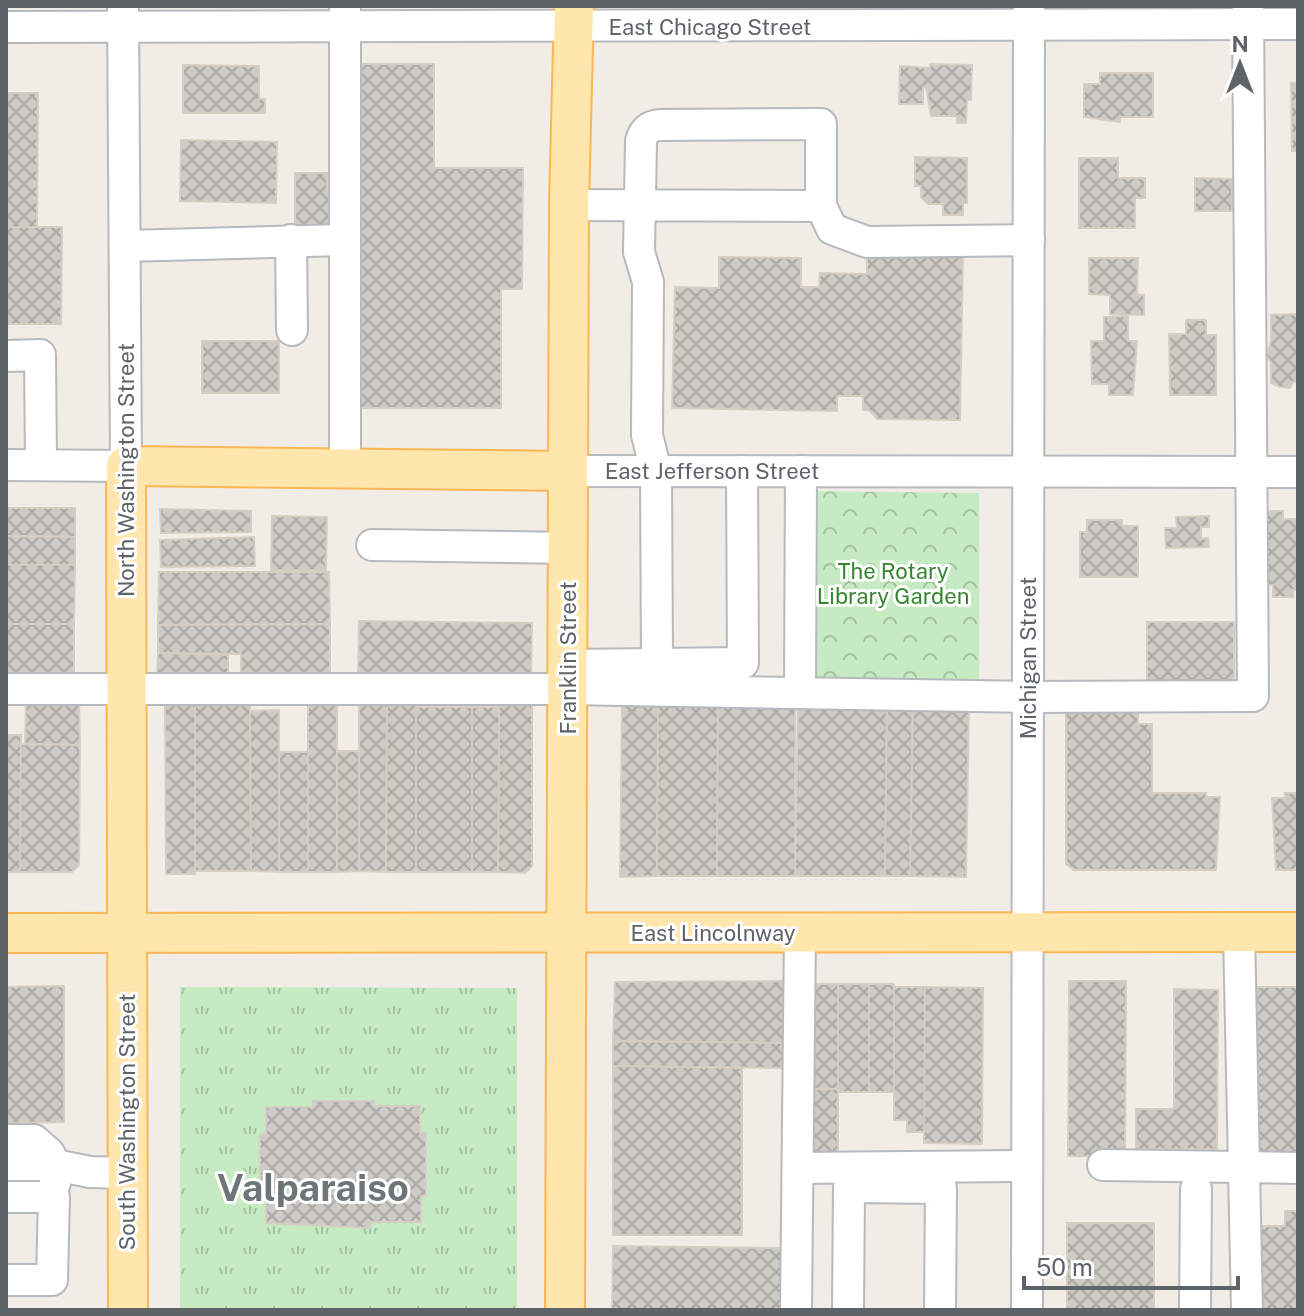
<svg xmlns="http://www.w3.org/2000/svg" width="1304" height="1316" viewBox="0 0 1304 1316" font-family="'Public Sans',sans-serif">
<defs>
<pattern id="grass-tufts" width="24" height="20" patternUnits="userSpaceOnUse" patternTransform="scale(2)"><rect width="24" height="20" fill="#c6eac1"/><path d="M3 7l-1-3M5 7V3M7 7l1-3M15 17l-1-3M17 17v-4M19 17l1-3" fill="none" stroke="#a4c1a1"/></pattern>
<pattern id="forest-crowns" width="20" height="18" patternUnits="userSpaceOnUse" patternTransform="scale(2)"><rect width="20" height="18" fill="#c6eac1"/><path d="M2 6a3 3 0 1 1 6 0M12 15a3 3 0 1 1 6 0" fill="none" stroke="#a4c1a1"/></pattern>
<pattern id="building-cross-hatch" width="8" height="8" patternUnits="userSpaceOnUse" patternTransform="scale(2)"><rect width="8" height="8" fill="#cecac5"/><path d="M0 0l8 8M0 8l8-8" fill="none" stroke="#aaa8a4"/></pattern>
</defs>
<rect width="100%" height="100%" fill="#f1ede6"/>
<path fill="url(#grass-tufts)" d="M180,987L517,988V1310H180Z"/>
<path fill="url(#forest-crowns)" d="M806,491L979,493V680L815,682Z"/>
<g fill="url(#building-cross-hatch)" stroke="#d6cec3" stroke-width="2">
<path d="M353,64H434V168H523L522,289H501V408H352Z"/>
<path d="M930,64L972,65L971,100H967L966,123H957V116H931L926,87H923V104H899L900,66L930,68Z"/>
<path d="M183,65L259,66V99H265V113H183Z"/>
<path d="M1100,73H1153V117H1120V122L1084,117V84H1100Z"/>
<path d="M1291,83H1298V151H1292Z"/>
<path d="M6,93H38L37,227H6Z"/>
<path d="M181,140L277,142L276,203L180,201Z"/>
<path d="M915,157L967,158V203H963V215H943V204H928L921,197V186H915Z"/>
<path d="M1079,158H1118V178H1145V198H1135V228H1079Z"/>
<path d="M295,173H327V193H333V228H295Z"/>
<path d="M1195,178L1232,179V211H1195Z"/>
<path d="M6,227H62L61,324H6Z"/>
<path d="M867,253L963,255L960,420L877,419L869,410H863V396H837V411L672,408L675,287L719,288V257L801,258V287H819L820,273L867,274Z"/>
<path d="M1089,258H1138L1137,295H1144V315L1110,314V295L1089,294Z"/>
<path d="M1298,314V382H1293L1290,388L1280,387L1271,383V362L1267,356L1271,341V315Z"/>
<path d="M1128,316V341H1137L1133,395H1109V384H1092L1091,341H1104V317Z"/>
<path d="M1186,320H1206V335H1216V395H1170L1169,334H1186Z"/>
<rect x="202" y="341" width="77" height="52"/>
<path d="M6,508H75V537L6,536Z"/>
<path d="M160,509L251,511V532L161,533Z"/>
<path d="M1262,511H1283V519H1298V590H1293V597H1273V585H1259Z"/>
<path d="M272,516L327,517L326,570H271Z"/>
<path d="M1209,516V527H1201V539L1208,538L1209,547L1166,548L1165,528H1177L1176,517Z"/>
<path d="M1087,520H1122V526H1138V577H1080V532H1087Z"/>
<path d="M6,536L75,537V565H6Z"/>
<path d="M254,537L255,566L161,567L160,540Z"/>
<path d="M6,565H75L74,624H6Z"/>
<path d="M159,572H329L330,624L158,625Z"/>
<path d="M359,621L532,623L531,682L358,680Z"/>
<rect x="1147" y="622" width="87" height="59"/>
<path d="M6,624H74V681L6,680Z"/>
<path d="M330,624V682H241V654L158,653V625Z"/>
<path d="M158,653L228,655V684L157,682Z"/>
<path d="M165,699L195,700V874H166Z"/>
<path d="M26,700H79L80,745L25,744Z"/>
<path d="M195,700H250L251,871H195Z"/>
<rect x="308" y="700" width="29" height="172"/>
<path d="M359,700L387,701L386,872L359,871Z"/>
<path d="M387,701H416V872H386Z"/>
<path d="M532,702V866L525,873L498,872L499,703Z"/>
<path d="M798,704L887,706L885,876H795Z"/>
<path d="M622,705H658L657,876L620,877Z"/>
<path d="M658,705H718L717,876H657Z"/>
<path d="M718,705L795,706V876H717Z"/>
<path d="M887,706L913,707L910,876H885Z"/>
<path d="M1066,706L1138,710V724H1152V793H1206V797H1220L1216,870H1074L1066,864Z"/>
<rect x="416" y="707" width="56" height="165"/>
<path d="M472,707H499L498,872H472Z"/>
<path d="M913,707L969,708L966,877L910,876Z"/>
<path d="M279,710V872L251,871L250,711Z"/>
<path d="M6,735H21L20,872H6Z"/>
<path d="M21,744L80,745L79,865L72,872H20Z"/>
<path d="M337,751H359V871L337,872Z"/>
<rect x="279" y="752" width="29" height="120"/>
<path d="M1285,793H1298V870H1276L1272,798H1285Z"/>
<path d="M787,981L786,1043L613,1041L615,982Z"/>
<path d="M1069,981H1126L1125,1157L1068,1156Z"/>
<rect x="811" y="984" width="27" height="105"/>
<rect x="838" y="984" width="31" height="108"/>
<rect x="869" y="984" width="25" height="108"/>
<path d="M64,986V1122L6,1123V987Z"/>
<path d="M894,987H925V1132H907V1120H894Z"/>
<path d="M925,987L983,988L982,1144L924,1143Z"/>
<path d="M1246,987H1298V1158L1246,1157Z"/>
<path d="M1174,989L1218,990L1217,1149H1136V1109H1174Z"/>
<path d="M613,1041L786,1043L785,1068L613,1066Z"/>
<path d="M613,1066L742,1068V1235H613Z"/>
<path d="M811,1089H838V1157H810Z"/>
<path d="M313,1101H374V1106H420V1133H426V1196H421V1222H371V1228L266,1223V1196H260V1134H266V1107H313Z"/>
<path d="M1285,1211H1298V1310H1258V1226H1285Z"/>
<rect x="1067" y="1223" width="87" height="87"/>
<path d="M613,1246L783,1248L782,1310H612Z"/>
</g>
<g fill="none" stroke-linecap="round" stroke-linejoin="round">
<g stroke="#b6b9bd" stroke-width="34">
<g id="minor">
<path d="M345,6V468"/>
<path d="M6,27L1298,24"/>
<path d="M569,205C653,206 737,206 821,206V124L660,125C649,126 644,130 641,141L639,252L648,282L647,435L656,471L657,664"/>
<path d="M821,206L832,229L867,242L1029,240"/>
<path d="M291,240L292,330"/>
<path d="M125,246L343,240"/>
<path d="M6,356L40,355L41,465"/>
<path d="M6,465L126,466L123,6"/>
<path d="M568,471L1298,472"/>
<path d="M372,545L568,548"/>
<path d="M568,665L743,663L742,471"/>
<path d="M6,689H567L1028,697L1253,696L1248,6"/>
<path d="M800,692L801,471"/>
<path d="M1239,932L1247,1310"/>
<path d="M6,1140H34L49,1153L55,1165H6"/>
<path d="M1103,1165L1298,1168"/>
<path d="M798,1168L1027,1166"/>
<path d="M55,1183V1165L90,1172L127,1173"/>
<path d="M6,1197H54L52,1280H6"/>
<path d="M796,1310L800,932"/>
<path d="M848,1310L849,1187L941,1188L940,1310"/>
<path d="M1027,1310L1029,6"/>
<path d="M1195,1310L1196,1189"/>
</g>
</g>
<g stroke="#fbb654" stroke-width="42">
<g id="major">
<path d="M6,933L1298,932"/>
<path d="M128,1310L126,466L568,471"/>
<path d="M565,1310L569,205L574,6"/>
</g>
</g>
<use href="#minor" stroke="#fff" stroke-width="30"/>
<use href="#major" stroke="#ffe6ac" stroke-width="38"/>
</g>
<g text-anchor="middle" stroke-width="6" stroke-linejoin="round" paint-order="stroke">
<g font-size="22" fill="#5d6367" stroke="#fff">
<text x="710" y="35">East Chicago Street</text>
<text transform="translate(126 470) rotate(-90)" y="8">North Washington Street</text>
<text x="712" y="479">East Jefferson Street</text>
<text transform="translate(568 658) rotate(-90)" y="8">Franklin Street</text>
<text transform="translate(1028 658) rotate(-90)" y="8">Michigan Street</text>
<text x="713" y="941">East Lincolnway</text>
<text transform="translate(127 1122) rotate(-90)" y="8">South Washington Street</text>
</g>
<g font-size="22" fill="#36852f" stroke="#fff">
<text x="893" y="579">The Rotary<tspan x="893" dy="25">Library Garden</tspan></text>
</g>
<g font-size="38" font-weight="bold" fill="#6e7579" stroke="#fff">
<text x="313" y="1201">Valparaiso</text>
</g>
</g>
<rect width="1304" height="1316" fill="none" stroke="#5d6367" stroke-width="16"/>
<g transform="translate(1240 64)" stroke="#ffffff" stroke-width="6" paint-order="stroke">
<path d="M0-6L14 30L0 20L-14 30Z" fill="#5d6367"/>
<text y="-12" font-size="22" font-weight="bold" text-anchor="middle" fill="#5d6367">N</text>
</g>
<path d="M1024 1276v12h214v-12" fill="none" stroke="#5d6367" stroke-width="4"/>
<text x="1036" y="1276" font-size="24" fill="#5d6367" stroke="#ffffff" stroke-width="6" paint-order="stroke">50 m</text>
</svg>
